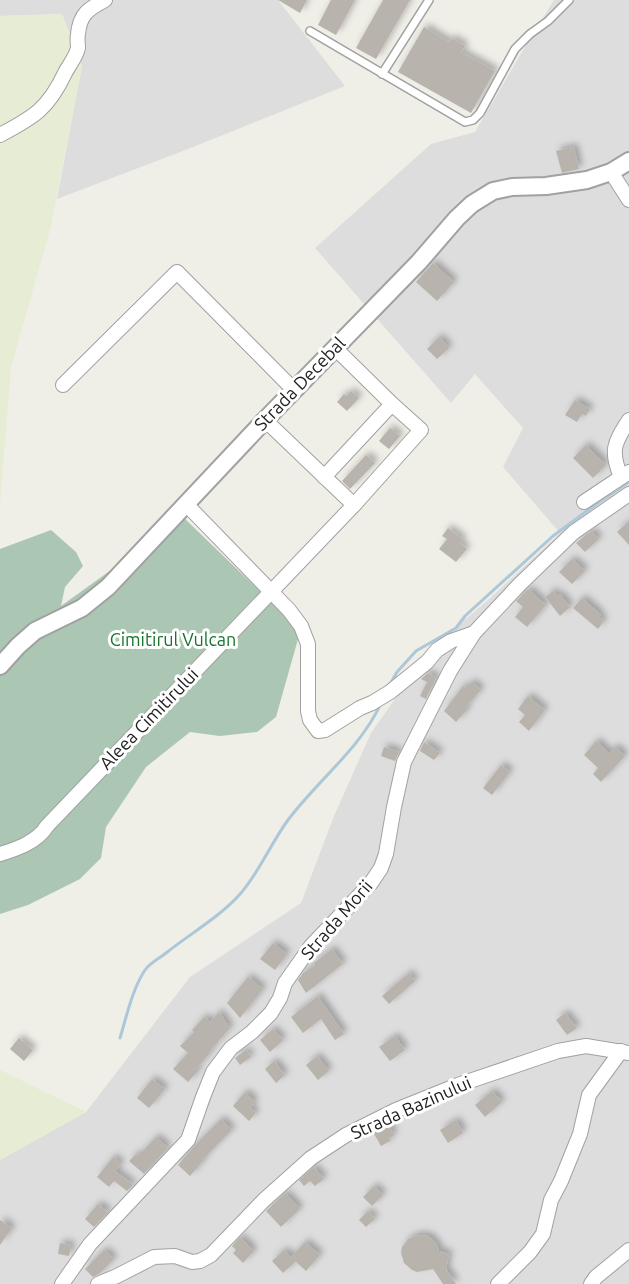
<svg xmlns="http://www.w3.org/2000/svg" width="629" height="1284" viewBox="0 0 629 1284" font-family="Ubuntu,sans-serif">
<defs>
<filter id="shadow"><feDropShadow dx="4" dy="-4" stdDeviation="3" flood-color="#0004"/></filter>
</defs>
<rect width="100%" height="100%" fill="#efeee7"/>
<g fill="#dedddd">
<path d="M0,0H278L345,86L188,149L57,199L82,66L62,14L0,16Z"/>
<path d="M554,0H629V1284H0V1160L86,1112L190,977L301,903L334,816L371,733L429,650L487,601L560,533L503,467L523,428L475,374L451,403L315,248L431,144L475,132L519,57Z"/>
</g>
<g fill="#e7ecd5">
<path d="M62,14L82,66L51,226L11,367L0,504V16Z"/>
<path d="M0,1070L86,1112L0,1160Z"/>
</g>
<path fill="#abc6b3" d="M173,504L184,518L297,627L298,639L276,717L257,732L220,736L190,732L146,767L106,827L101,858L80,879L28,905L0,914V549L51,530L76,552L83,566L65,587L61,606L111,570Z"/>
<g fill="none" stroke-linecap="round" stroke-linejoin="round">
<g stroke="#acc8d8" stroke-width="3">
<path d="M389,686L397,672L416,651L456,628L465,616L553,536L599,502L629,482"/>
<path d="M120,1038C127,1015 132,990 145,970C150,963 160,958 166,953C191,933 220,917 241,893C260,871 271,843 288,820C317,781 361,748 381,703"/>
</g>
</g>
<g fill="#b8b4ad" filter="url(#shadow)">
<path d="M278,0H307L300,13Z"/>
<path d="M331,0H355L336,35L318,25Z"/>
<path d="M383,0H410L376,59L356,48Z"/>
<path d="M424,27L449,42L452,38L465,46L461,52L495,71L471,113L398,72Z"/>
<path d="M574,147L579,169L562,173L556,151Z"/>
<path d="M433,263L454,282L437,301L416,282Z"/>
<path d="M439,337L449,348L437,359L427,349Z"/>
<path d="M351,391L359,398L347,411L337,402L344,394L346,396Z"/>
<path d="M575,400L590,409L586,416L582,414L577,422L565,415Z"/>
<path d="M390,428L400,436L389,449L379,441Z"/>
<path d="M586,445L606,465L593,478L573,458Z"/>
<path d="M366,455L375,463L350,489L342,481Z"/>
<path d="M629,521V545L617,532Z"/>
<path d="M448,528L463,539L460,543L467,549L456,562L439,549L447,539L442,536Z"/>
<path d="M591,531L599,539L585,552L576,543Z"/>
<path d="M572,559L585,571L572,584L559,572Z"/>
<path d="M528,589L546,605L527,627L515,617L523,607L516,601Z"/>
<path d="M553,591L558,597L560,594L570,607L560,616L545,597Z"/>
<path d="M582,598L601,615L599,617L604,621L598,629L573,608Z"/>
<path d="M428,673L436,678L426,699L420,696L427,682L421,679Z"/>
<path d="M472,682L481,690L465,708L467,710L456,722L444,711L463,686L466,688Z"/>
<path d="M528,696L545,710L529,731L519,722L525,715L518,709Z"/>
<path d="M596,741L609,753L615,747L625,756L601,782L593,774L598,768L584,755Z"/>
<path d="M424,742L440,753L434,760L420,751Z"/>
<path d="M384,747L399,752L395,761L381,756Z"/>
<path d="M501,765L510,772L492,795L483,788Z"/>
<path d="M273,943L287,954L275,970L260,959Z"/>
<path d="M332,949L343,964L306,993L298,980L303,973L315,965L314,963Z"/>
<path d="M409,973L415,981L389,1004L382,996Z"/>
<path d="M248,977L263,989L240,1018L227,1003Z"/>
<path d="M318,996L344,1034L335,1040L321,1019L303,1033L291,1017Z"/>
<path d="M219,1012L230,1028L209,1052L210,1053L196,1069L198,1071L188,1082L173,1069L188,1053L180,1046L194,1032L192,1030L204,1017L210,1022Z"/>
<path d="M565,1013L577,1028L567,1035L556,1020Z"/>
<path d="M273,1029L283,1040L270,1052L260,1040Z"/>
<path d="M395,1036L405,1050L390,1061L379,1047Z"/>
<path d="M19,1038L33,1050L24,1061L10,1049Z"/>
<path d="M246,1050L251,1057L240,1065L235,1058Z"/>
<path d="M317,1056L329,1071L318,1080L306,1065Z"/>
<path d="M274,1061L285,1075L276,1083L265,1069Z"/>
<path d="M152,1079L165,1089L149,1108L137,1098Z"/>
<path d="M492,1091L502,1102L485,1117L475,1105Z"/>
<path d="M245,1092L255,1102L250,1108L256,1113L249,1121L233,1106Z"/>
<path d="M221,1119L232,1130L203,1159L204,1160L190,1176L178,1165L195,1145Z"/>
<path d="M456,1120L463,1133L448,1143L440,1130Z"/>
<path d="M388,1124L394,1135L389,1138L390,1141L381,1146L373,1132Z"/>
<path d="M156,1137L168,1148L144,1174L129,1161L136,1154L138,1156Z"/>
<path d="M113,1157L121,1164L115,1171L133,1185L127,1191L114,1181L109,1187L97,1177Z"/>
<path d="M314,1167L324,1179L315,1186L310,1181L304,1186L299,1180Z"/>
<path d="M374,1186L383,1195L372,1206L363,1197Z"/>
<path d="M285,1193L300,1209L281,1227L266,1211Z"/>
<path d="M98,1204L108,1212L94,1227L85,1219Z"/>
<path d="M368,1211L375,1219L366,1227L359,1220Z"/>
<path d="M0,1220L12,1228L0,1245Z"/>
<path d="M418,1235L428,1236L436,1243L439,1251L449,1254L446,1269L456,1284H443L433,1269L417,1272L412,1270L404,1263L401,1253L402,1247L408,1239Z"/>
<path d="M240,1237L254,1251L243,1263L233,1253L236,1250L232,1246Z"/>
<path d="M305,1242L320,1255L306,1271L295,1261V1262L283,1273L272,1261L284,1250L291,1257Z"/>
<path d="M60,1243L71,1245L69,1256L58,1254Z"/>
<path d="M104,1250L114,1259L99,1274L93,1277L85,1269Z"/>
</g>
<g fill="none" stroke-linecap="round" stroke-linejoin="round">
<g stroke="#a1a1a1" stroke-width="10">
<g id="service">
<path d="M310,31L465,122L473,120L480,113L515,49L530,34L548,21L569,0"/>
<path d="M382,74L429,0"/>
</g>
</g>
<g stroke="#a1a1a1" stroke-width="16">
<g id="minor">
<path d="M0,135C34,117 48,109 65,73C69,65 76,57 78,48C78,44 77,39 78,34C80,14 88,9 105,0"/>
<path d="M611,172L629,200"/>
<path d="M63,385L177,272L294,390"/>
<path d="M324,477L392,404L335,348"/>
<path d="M621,477C610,451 614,443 629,420"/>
<path d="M584,502L629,472"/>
<path d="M186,504L289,610L301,626L308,644V711L310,720L318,731L325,730L360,708L372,703L390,692L427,662L437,650L451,641L474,633"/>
<path d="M354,505L421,430L392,404"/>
<path d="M0,854C17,849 37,842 47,826L354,505L265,420"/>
<path d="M62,1284L90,1244L188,1140L203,1097L213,1072L231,1048L252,1032L271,1013L280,998L285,983L311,946L371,883L381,868L386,854L394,807L404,762L450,671L474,633L520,584L574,532L629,494"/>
<path d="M98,1284L117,1276L154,1257L175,1256L192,1262L200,1261L211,1255L264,1200L311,1158L346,1135L396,1110L458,1085L558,1051L586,1046L629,1053"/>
<path d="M498,1284L530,1252L543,1234L551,1200L561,1181L580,1134L589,1095L621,1051"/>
<path d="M591,1284L596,1277L629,1250"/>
</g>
</g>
<g stroke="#a1a1a1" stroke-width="20">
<path id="tertiary" d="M0,666L18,646L35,631L82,608L108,587L265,420L419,262L457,218L472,204L493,191L512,187L546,186L587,180L611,172L629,161"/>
</g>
<use href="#service" stroke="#fff" stroke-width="7"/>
<use href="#minor" stroke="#fff" stroke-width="14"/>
<use href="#tertiary" stroke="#fff" stroke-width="16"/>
</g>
<g text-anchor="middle" stroke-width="6" stroke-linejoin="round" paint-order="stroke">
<g font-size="18" fill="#202020" stroke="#fff">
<text transform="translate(300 384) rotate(-46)" y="6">Strada Decebal</text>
<text transform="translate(149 719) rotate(-46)" y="6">Aleea Cimitirului</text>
<text transform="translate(337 920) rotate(-49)" y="6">Strada Morii</text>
<text transform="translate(411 1108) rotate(-24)" y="6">Strada Bazinului</text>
</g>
<g font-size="18" fill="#18742d" stroke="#fff">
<text x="173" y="646">Cimitirul Vulcan</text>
</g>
</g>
</svg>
